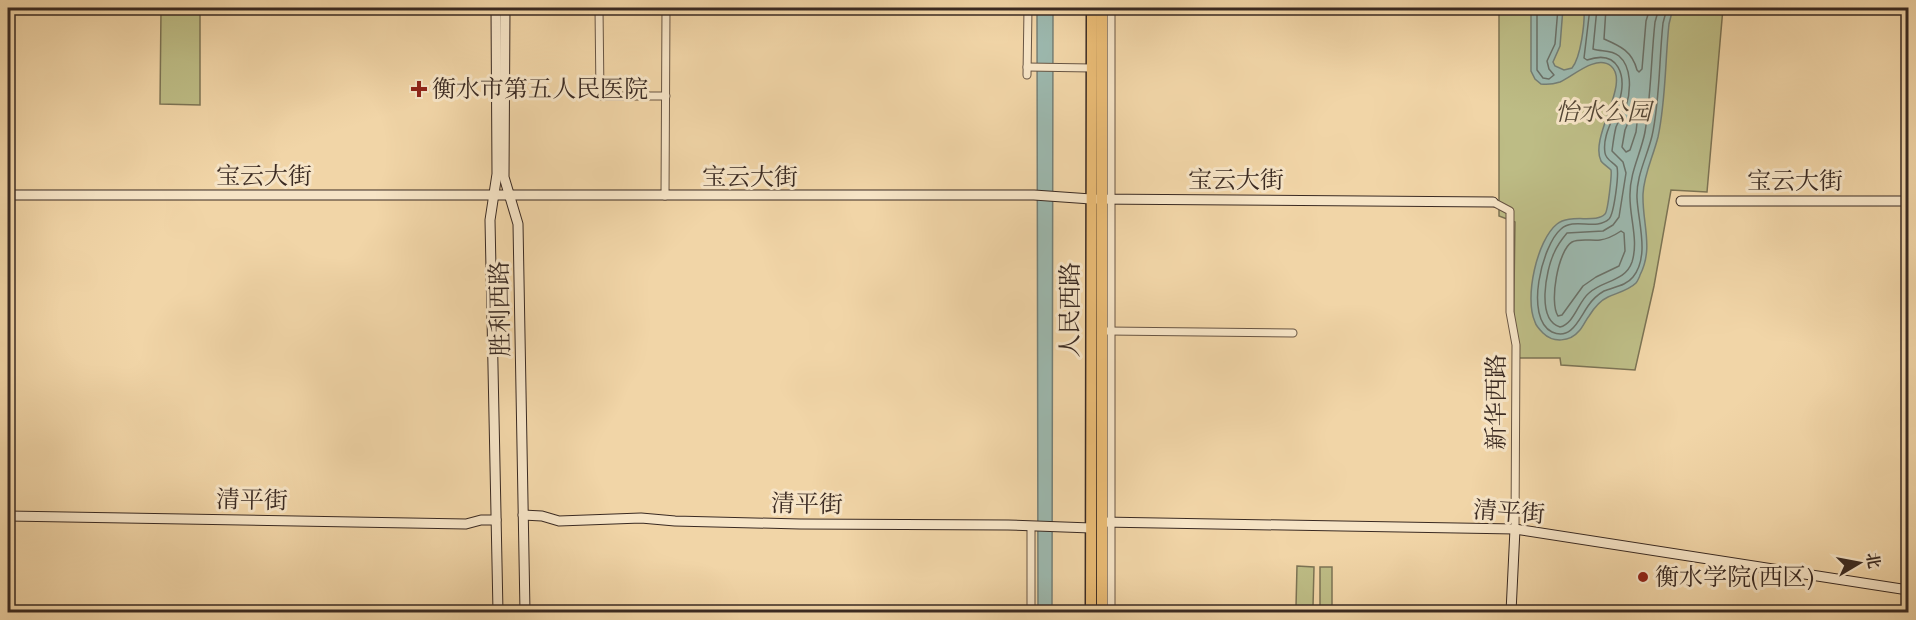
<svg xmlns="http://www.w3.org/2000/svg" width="1916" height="620" viewBox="0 0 1916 620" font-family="'EB Garamond','Noto Serif SC',serif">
<rect width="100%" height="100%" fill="#f1d5a7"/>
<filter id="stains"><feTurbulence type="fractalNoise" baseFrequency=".00333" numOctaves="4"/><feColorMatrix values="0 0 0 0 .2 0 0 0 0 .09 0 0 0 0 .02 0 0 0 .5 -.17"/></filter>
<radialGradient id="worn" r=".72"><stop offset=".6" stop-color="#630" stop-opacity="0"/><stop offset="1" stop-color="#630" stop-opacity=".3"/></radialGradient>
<g fill="#bdbc85" stroke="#7c7354" stroke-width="1.5">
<path d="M1499,8H1723L1707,192L1671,190L1654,286L1635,370L1561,365L1560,358H1513L1515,222L1499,216Z"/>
<path d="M161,11L200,12V105L160,104Z"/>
<path d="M1297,566L1314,567L1313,607H1296Z"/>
<rect x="1320" y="567" width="12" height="45"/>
</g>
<g fill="#9cb8ae" stroke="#757f76" stroke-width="1.5">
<path d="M1037,8H1053L1052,612H1038Z"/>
<path d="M1531,8H1563L1560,46L1553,62L1555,66L1564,70L1572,68C1581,57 1585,22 1584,8H1673L1669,24C1665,61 1666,100 1658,137C1653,157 1644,174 1643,194C1642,223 1654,248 1640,275C1640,276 1637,282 1636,283C1629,290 1617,293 1608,297C1599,301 1594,308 1589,316C1585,321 1583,327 1579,331C1570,342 1553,343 1543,333C1540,330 1536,326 1535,322C1524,298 1537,240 1557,224C1570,213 1596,224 1605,214C1608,211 1612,174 1611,170C1608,167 1603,164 1601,161C1589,137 1631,83 1611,66C1596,54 1572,77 1560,82C1554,84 1548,85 1541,84L1535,79L1531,71Z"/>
</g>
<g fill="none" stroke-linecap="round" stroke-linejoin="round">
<g stroke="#6b7168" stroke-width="1.5">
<path d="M1537,8V70L1543,78L1549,79L1554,75L1549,69L1547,61L1555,44L1558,8"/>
<path d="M1590,8L1584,58L1587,60C1619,49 1627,76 1619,102C1614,119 1602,135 1605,153C1606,160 1613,162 1617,167C1619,175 1614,214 1609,219C1596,231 1574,217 1561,229C1542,245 1524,318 1552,332C1571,341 1579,319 1588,306C1592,300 1597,295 1604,291C1613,287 1626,286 1633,277C1650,256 1638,222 1637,198C1636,176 1647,157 1652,136C1660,100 1659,60 1663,23L1667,8"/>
<path d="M1597,8L1593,49C1601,52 1611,49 1619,56C1632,67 1631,91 1626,106C1623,113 1619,120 1616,127C1614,135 1613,143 1612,151L1623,162L1626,173L1619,217L1613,225L1603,231L1567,233C1562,239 1557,246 1554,253C1546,270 1536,320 1560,327C1574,324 1578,302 1589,293C1603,280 1625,282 1632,262C1639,240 1629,216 1630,194C1630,172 1641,153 1645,132C1651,96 1651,59 1655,22L1659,8"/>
<path d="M1606,8L1604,39C1620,46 1632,51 1637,70L1639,72L1642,69L1646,21L1650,8"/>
<path d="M1636,111L1638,114L1636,132L1630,150L1626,152L1622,147L1625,130L1632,113Z"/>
<path d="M1621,231L1624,233L1625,251L1619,266L1596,277L1583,286L1562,315L1558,316C1549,303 1558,250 1572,242C1579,238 1592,241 1600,240C1608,239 1615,235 1621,231Z"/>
</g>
<g stroke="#685543" stroke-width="9">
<g id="street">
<path d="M599,8L600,96H666"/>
<path d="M1111,8V612"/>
<path d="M1027,67L1092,68"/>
<path d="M1027,75L1028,8"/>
<path d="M665,196L666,8"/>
<path d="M1493,202L1510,211V312L1516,345L1515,529"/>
<path d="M1107,331L1293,333"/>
<path d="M1031,527V612"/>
</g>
</g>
<g stroke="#3a2a22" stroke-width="11">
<g id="secondary">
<path d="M496,8L497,174L490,220L498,612"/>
<path d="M505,8L504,177L518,224L525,612"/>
<path d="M8,195H1034L1091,199L1493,202"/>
<path d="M1681,201H1908"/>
<path d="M523,515L542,516L559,521L641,518L675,521L800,524L1008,525L1091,528"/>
<path d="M8,516L466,524L481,520H496"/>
<path d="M1102,522L1515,529L1908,590"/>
<path d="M1511,612L1515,529"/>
</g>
</g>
<g stroke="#3a2a22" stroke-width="13">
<g id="primary">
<path d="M1091,612L1092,8"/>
<path d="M1102,612V8"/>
</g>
</g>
<use href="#street" stroke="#f6e4c6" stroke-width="7"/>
<use href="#secondary" stroke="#f6e4c6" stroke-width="9"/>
<use href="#primary" stroke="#e8ba74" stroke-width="10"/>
</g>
<g fill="#8f2418" stroke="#f6e4c6" stroke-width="2">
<path d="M416 80h6v6h6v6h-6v6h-6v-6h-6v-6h6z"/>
<circle cx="1643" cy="577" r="6"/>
</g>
<g text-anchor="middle" stroke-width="6" stroke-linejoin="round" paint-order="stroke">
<g font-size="24" fill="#3a2a22" stroke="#f6e4c6" text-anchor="start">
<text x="432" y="97">衡水市第五人民医院</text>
<text x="1655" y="585">衡水学院(西区)</text>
</g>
<g font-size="24" font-style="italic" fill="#544736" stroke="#f6e4c6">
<text x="1603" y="120">怡水公园</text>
</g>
<g font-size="24" fill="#3a2a22" stroke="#f6e4c6">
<text x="264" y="184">宝云大街</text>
<text x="750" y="185">宝云大街</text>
<text x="1236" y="188">宝云大街</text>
<text x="1795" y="189">宝云大街</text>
<text transform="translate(500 309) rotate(-91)" y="8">胜利西路</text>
<text transform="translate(1070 310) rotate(-90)" y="8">人民西路</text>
<text transform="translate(1496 402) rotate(-90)" y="8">新华西路</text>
<text transform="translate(252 500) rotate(1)" y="8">清平街</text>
<text transform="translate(807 504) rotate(1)" y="8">清平街</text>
<text transform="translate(1509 512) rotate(4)" y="8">清平街</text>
</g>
</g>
<rect width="1916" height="620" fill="none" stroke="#f1d5a7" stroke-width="30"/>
<rect x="9" y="9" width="1898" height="602" fill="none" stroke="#3a2a22" stroke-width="3"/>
<rect x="15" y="15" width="1886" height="590" fill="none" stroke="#3a2a22" stroke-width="1.5"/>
<g transform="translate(1859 563) rotate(80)" stroke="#f6e4c6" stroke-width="4.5" paint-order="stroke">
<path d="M0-4.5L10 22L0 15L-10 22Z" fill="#3a2a22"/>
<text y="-9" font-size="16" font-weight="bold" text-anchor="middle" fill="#3a2a22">北</text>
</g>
<rect width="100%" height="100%" filter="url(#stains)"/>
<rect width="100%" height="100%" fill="url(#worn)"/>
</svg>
